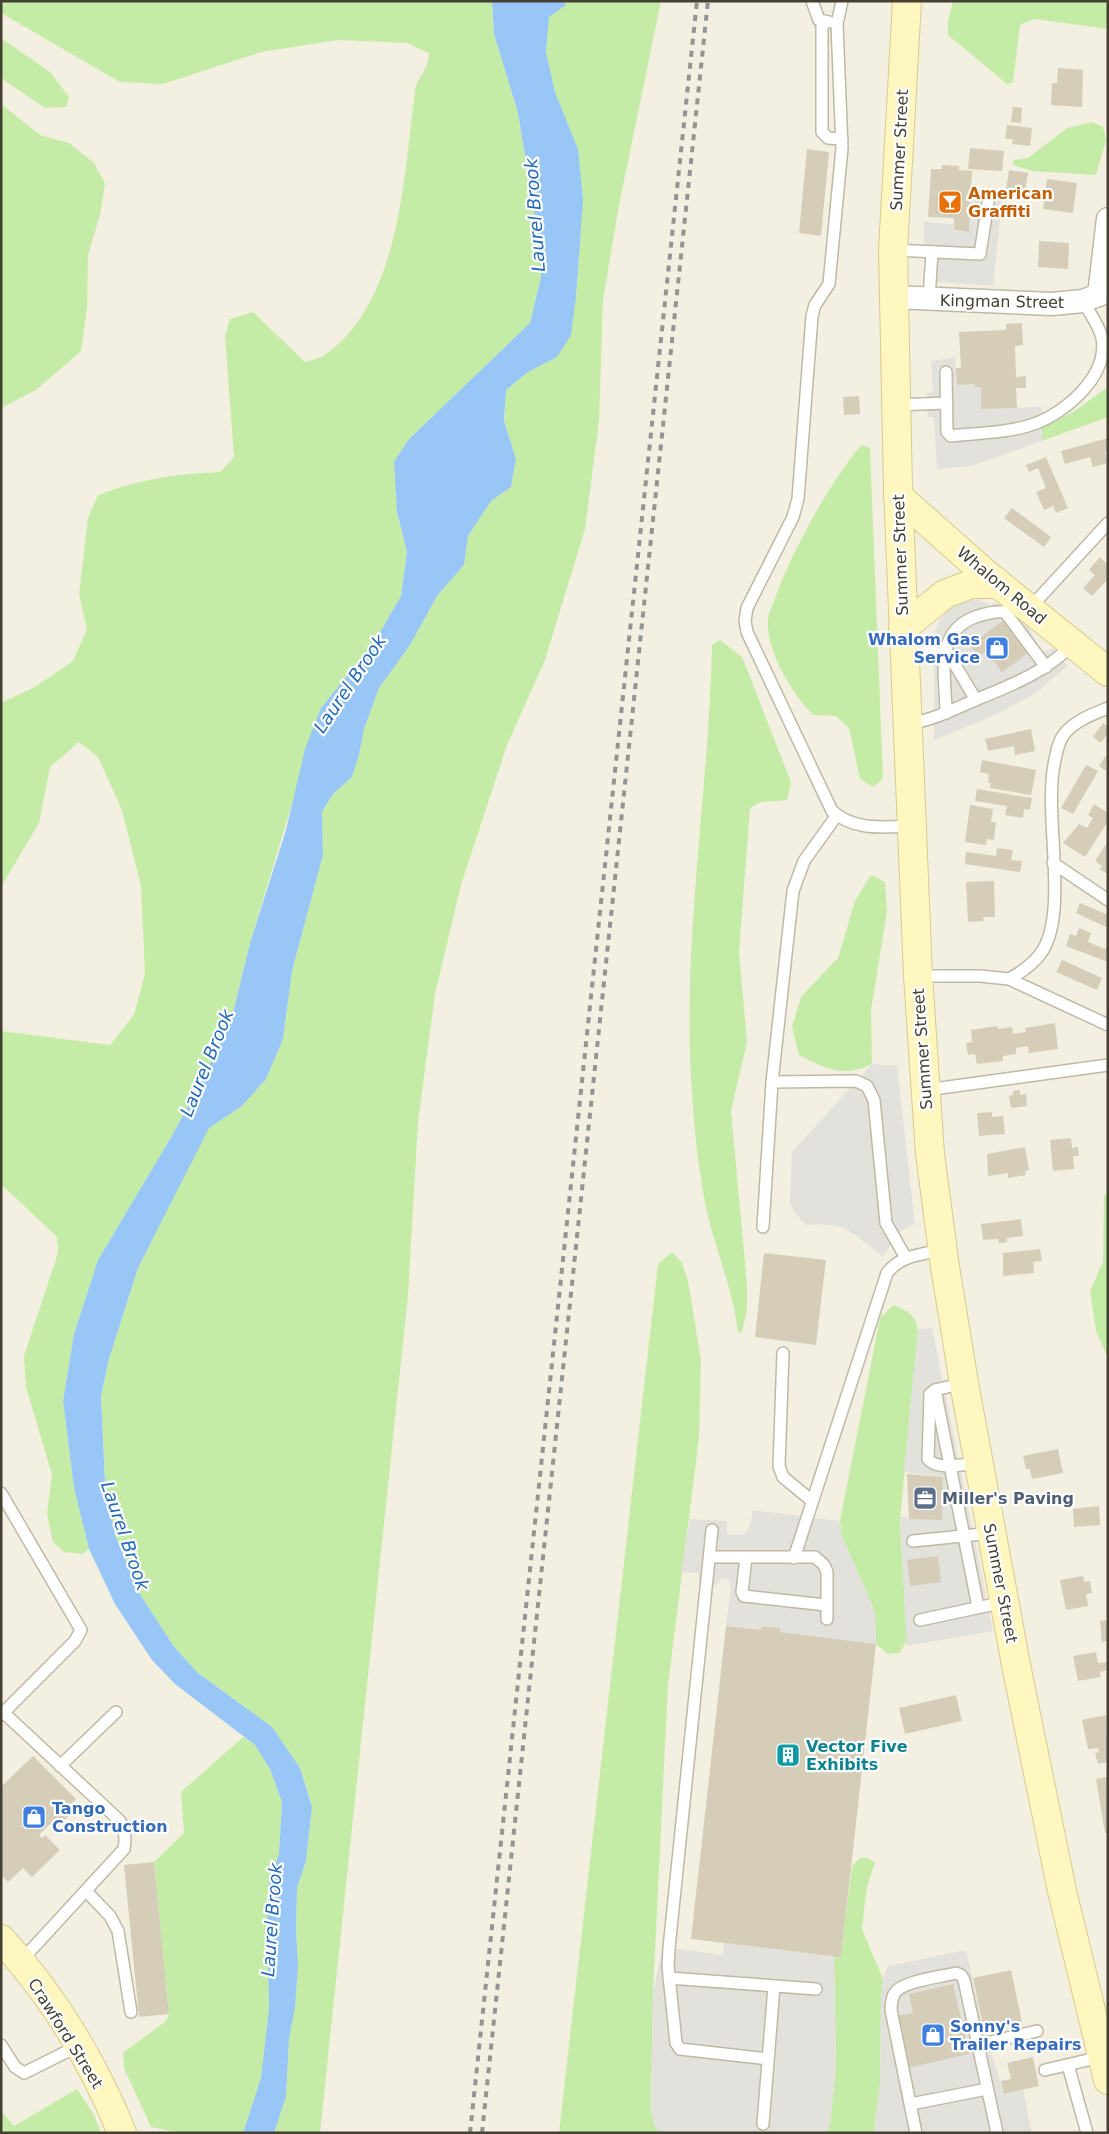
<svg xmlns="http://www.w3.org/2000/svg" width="1109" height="2134" viewBox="0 0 1109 2134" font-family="'DejaVu Sans',sans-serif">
<rect width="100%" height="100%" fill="#f3f0e2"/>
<g fill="#c5eca7">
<path d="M1,1H492L494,34L518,113L535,218L541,277L530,323L409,439L397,512L407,552L401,596L375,641L321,708L250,943L230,1026L173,1134L98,1260L74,1334L63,1401L74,1488L89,1549L82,1554L64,1552L53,1542L47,1514L52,1475L26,1387L24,1356L58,1253L57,1237L1,1184V1031L110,1045L134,1015L145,974L141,886L122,810L98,757L79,742L50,767L39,823L1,887V703L35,687L73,661L87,629L79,594L88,518L98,495C141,479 174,474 220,472L234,457L225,336L230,319L253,312L305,362C312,360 321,358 326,354C401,300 404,174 415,91C417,76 429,71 429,53L407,43L338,40L261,52L163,84L120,82L1,13Z"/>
<path d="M568,1H661L619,205L603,300L599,421L585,529L545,660L507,745L461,885L435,994L418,1122L408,1295L320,2133H274L286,2097L289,2039L295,2008L298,1966L296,1929L297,1888L306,1861L312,1807L300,1768L272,1727L198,1673L175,1648L141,1596L115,1535L105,1483L101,1396L109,1359L138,1268L209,1127L242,1106L266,1079L283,1039L292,971L323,855L322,812L333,794L352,777L359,755L364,729L379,688L410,645L437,596L464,565L468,536L491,501L511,487L516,459L504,421L506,390L528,372L557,357L576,297L579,255L578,149L555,92L546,52L549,17Z"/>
<path d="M953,1H1108V29L1034,19L1020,25L1013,82L1007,84L948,35V22Z"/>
<path d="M1,38L50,72L69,97L66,107L45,108L1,78Z"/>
<path d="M1,104L40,135L69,143L94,163L105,183L100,215L88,255L87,308L81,351L36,390L1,408Z"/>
<path d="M1092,122L1103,127L1106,140L1096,175L1032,171L1013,165L1014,160L1028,158L1067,128Z"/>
<path d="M1108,387V417L1042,441V428L1073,412Z"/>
<path d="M861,445L870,448L883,779L873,787L860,779L849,728L836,716L813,715C792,693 766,652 768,620C768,613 773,605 775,598C793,549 828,486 861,445Z"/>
<path d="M720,640L742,657L791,782L787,800L761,802L750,808L739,952L747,1042L731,1111L747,1284V1310L742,1332L738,1333C733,1286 712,1243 704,1197C697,1160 693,1115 691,1077C683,934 709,788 712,645Z"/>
<path d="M871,875L885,882L887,911L871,1011L872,1064C844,1078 825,1069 799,1055L792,1027L801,997L838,958L855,901Z"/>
<path d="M1108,1191V1358L1096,1331L1090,1291L1103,1262L1104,1196Z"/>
<path d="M672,1252L682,1263L688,1281L701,1360L699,1438L668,1685L653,1992L651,2110L656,2129L669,2133H559L658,1264Z"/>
<path d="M893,1305C907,1310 915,1315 918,1329L900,1520L907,1641L899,1653L888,1654L876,1644L875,1612L841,1534L840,1521L880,1318Z"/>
<path d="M243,1737L255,1745L270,1769L282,1802L279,1854L269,1881L267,1923L269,2008L261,2078L243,2133H181L151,2127L124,2068L123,2053L166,2021L169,2014L154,1862L184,1833L181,1792Z"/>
<path d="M860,1858H868L875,1863L867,1886L862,1929L883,1979L881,2001L880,2084L874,2133H826L830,2126L836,2066L834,1956H841L852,1866Z"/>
<path d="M77,2089L94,2115L101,2133H1V2111L14,2126Z"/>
</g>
<g fill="#e3e1dc">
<path d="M972,188L1003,191L993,286L925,281L924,222L954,224L953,231L969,232Z"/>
<path d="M955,357L957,385L975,384L981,387L982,409L1042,407V441L972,466L937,469L934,417H928L926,404L927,393L933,392L931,361Z"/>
<path d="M975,599L992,605L994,602L1025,620L1039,648L1043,652L1053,648L1067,666L1036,693L1016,704L995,715L934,740V635L939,621L949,609L964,601Z"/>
<path d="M872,1064L897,1066L915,1224L903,1230L894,1239L883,1257L856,1235L841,1227L821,1224L806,1225L795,1213L790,1202L792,1152Z"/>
<path d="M932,1328L993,1631L907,1646L900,1517L942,1520L943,1477L904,1472L918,1329Z"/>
<path d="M753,1510L840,1521L841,1534L875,1612L876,1644L780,1632V1628L762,1626L761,1630L726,1626L731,1587L728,1578L721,1579L717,1585L699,1582V1573L681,1572L690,1519L727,1521V1534L740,1535L746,1533L750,1525Z"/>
<path d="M724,1943L834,1956L836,2066L830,2126L826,2133H669L656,2129L651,2110L653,1992L663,1947L723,1955Z"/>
<path d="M966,1950L984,2030L1004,2094L1023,2090L1032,2133H874L880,2084L881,2001L883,1979L888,1966Z"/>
</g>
<path fill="#98c6f6" d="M492,1H564L566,5L549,17L546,52L555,92L578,149L583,200L576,297L571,335L557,357L528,372L506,390L504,421L516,459L511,487L491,501L468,536L464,565L437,596L410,645L379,688L364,729L359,755L352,777L333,794L322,812L323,855L292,971L283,1039L266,1079L242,1106L209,1128L138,1268L109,1359L101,1396L105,1483L115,1535L141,1596L175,1648L198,1673L272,1727L300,1768L312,1807L306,1861L297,1888L296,1929L298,1966L295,2008L289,2039L286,2097L274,2133H243L261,2078L269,2008L267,1923L269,1881L279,1854L282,1802L270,1769L255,1745L175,1684L152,1660L115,1604L89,1549L74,1488L63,1401L74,1334L98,1260L173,1134L230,1026L250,943L286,830L305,749L321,708L375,641L401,596L407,552L397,512L394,462L409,439L530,323L541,277L535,218L518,113L494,34Z"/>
<g fill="#d5cdb7">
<path d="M1058,68L1083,70L1082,107L1051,105L1052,83H1057Z"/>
<path d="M1013,107L1022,108L1021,123L1011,122Z"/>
<path d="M1007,125L1032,128L1030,146L1012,144L1013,139H1005Z"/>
<path d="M970,148L1004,151L1002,171L968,169Z"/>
<path d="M807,149L829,152L821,236L799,233Z"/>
<path d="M942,165L959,166V170L972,171L969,232L954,230V218L928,217L931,169H942Z"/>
<path d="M1009,170L1028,173L1025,193L1006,190Z"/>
<path d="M1047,179L1077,183L1073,213L1043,209Z"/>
<path d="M1039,241L1069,243L1068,269L1038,267Z"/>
<path d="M1022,323L1023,345L1015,346L1016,377L1026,376V388H1016L1017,408L981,409V387H975V384L957,385L956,368H961L959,332L1006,330V324Z"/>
<path d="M859,396L860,414L844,415L843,397Z"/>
<path d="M1108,438V451L1105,452L1108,463L1093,467L1090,457L1065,464L1061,451Z"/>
<path d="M1046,457L1068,508L1056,513L1053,506L1044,510L1036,492L1046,488L1038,468L1029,472L1026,465Z"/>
<path d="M1012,508L1051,537L1044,547L1004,518Z"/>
<path d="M1100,557L1106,563L1108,561V579L1092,596L1083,588L1095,575L1089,570Z"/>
<path d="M1004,620L1027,654L1002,672L987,651L978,657L970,645Z"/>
<path d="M1103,723L1108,727V733L1101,743L1093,737Z"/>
<path d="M1031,729L1035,751L1015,755L1014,746L988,751L985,739Z"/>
<path d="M1106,755L1108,756L1106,771L1099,766Z"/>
<path d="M982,760L1036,770L1031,795L990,788L991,783H988L989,774L980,772Z"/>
<path d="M1086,765L1098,771L1073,814L1061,808Z"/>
<path d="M977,789L1032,798L1030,810L1024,809L1023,818L1005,815L1007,806L975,801Z"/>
<path d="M1094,804L1108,813V821L1085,857L1063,843L1079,824L1087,828L1093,818L1088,815Z"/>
<path d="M970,805L993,809L991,822H996L994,840L987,839L986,845L965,842Z"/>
<path d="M1108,841V874L1099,869L1102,866L1095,861Z"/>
<path d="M997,848L1013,850L1011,860L1022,861L1020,872L965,864L966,852L996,856Z"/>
<path d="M994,881L995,917H983L984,921L968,922L966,882Z"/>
<path d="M1080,903L1108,915V928L1076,913Z"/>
<path d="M1079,928L1091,933L1088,942L1105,949L1108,943V962L1066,946L1070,934L1076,936Z"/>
<path d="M1062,960L1102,978L1097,990L1056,972Z"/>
<path d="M1055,1023L1058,1049L1029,1053L1028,1046L1016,1048V1054L1003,1056V1061L977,1064L975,1054L968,1055L966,1043L972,1042L971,1030L997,1026L998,1029L1012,1027L1013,1034L1026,1032L1025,1028Z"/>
<path d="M1020,1090V1095L1026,1094L1027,1106L1011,1108L1009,1096L1013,1095V1091Z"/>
<path d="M992,1112V1117L1003,1116L1005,1134L979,1136L977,1113Z"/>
<path d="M1071,1138L1072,1148L1078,1147L1079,1156H1073L1074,1169L1053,1171L1050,1140Z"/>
<path d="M1025,1147L1029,1170L1025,1171L1026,1175L1008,1178V1173L988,1176L987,1154Z"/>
<path d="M1021,1219L1023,1236L1007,1238V1242L999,1243L998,1239L983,1240L981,1224Z"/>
<path d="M1040,1249L1042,1261L1033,1262L1034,1273L1003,1276V1253Z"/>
<path d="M764,1253L826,1260L816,1345L755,1337Z"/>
<path d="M1058,1449L1063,1473L1032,1479L1030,1469H1026L1023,1456Z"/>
<path d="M907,1474L943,1477L942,1520L909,1519Z"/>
<path d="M1099,1506L1100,1525L1074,1527L1073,1509Z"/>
<path d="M938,1556L941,1582L910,1586L907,1560Z"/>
<path d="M1083,1576L1084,1582L1090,1581L1092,1593L1086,1594L1088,1606L1066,1610L1060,1580Z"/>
<path d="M1108,1620V1641L1102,1642L1100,1621Z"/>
<path d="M726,1626L761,1630L762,1626L780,1628V1632L876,1644L841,1957L691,1939Z"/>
<path d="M1096,1652L1098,1663L1108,1662V1670L1100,1672L1101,1677L1078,1681L1073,1656Z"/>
<path d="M956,1695L962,1721L905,1734L899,1708Z"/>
<path d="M1106,1715L1108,1762L1098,1764L1095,1753L1099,1752L1098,1748L1088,1749L1082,1720Z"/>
<path d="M33,1756L76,1799L69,1806L74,1811L55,1829L50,1824L39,1835L42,1838L45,1835L60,1850L32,1877L23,1868L8,1882L1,1875V1787Z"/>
<path d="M1108,1777V1833H1105L1096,1779Z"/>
<path d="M154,1862L169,2014L139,2017L124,1865Z"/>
<path d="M1011,1970L1022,2022L984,2030L973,1978Z"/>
<path d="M953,1984L969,2054L908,2068L896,2016L913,2013L909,1994Z"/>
<path d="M1033,2057L1039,2086L1004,2094L1001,2081L1011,2079L1007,2063Z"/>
</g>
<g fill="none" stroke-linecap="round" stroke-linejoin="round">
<g stroke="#bfb9a4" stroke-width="14">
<g id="service">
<path d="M812,1L819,20L829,22"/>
<path d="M842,1L837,24L842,148L829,284L815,305L812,316L798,499L793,517L747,608L745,621L747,632L832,811C855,831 882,827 911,826"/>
<path d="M822,22V132L828,138L842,139"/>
<path d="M893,250L980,254L988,203"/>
<path d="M929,299L932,252"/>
<path d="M946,372L947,432L951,436C977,433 1008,433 1034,424C1065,413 1109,376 1102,338C1099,325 1089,312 1083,301"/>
<path d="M896,405L947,403"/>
<path d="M1029,609L1108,523"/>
<path d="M904,656L945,648L976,700"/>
<path d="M946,713C946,677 933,633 975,617C984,614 995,611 1005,612L1046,667"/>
<path d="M908,724C934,720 956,708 980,698C1014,684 1047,671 1073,644"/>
<path d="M1053,863L1108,900"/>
<path d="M918,976H980L1009,979L1108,1025"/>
<path d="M1009,979C1022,972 1035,963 1043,950C1068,909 1044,815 1054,765C1056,754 1058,741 1065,733C1076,720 1093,714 1108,708"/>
<path d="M772,1082L856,1081L867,1086L874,1100L886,1223L906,1258"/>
<path d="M926,1090L1108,1065"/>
<path d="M763,1227L772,1082L793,891L804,861L837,815"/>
<path d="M783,1353L779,1466L783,1477L812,1501"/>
<path d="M964,1383L935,1390L978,1607"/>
<path d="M935,1390L930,1394L928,1459C937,1471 966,1464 979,1463"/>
<path d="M1,1493L81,1630L75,1641L1,1715"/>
<path d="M712,1530L669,1948L668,1966L676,2043L680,2049L768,2059"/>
<path d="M913,1541L992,1533"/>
<path d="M710,1557H815L824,1565L827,1572V1619"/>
<path d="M746,1558L742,1592L744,1596L826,1605"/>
<path d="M794,1558L887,1273C901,1255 922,1254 943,1250"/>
<path d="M920,1620L1005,1602"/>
<path d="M4,1713L120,1821C125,1832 126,1838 124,1849L20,1962"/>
<path d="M60,1766L116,1712"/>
<path d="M86,1891L110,1916L118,1931L131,2012"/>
<path d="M669,1978L816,1989"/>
<path d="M1,2045L15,2067L24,2073L78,2046"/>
<path d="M978,2045L1037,2031"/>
<path d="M1068,2065L1087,2133"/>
<path d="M1045,2070L1101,2057"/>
<path d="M911,2104L987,2089"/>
<path d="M763,2124L774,1986"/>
<path d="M916,2133L891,2010C891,2005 892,1999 894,1994C901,1981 941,1977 956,1973L961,1975L964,1980L997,2133"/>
</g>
</g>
<g stroke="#bfb9a4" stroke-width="25">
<g id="minor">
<path d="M1099,295L1108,219"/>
<path d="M894,297L1052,304L1083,301L1108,291"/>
</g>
</g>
<g stroke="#d7cc8d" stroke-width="30">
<g id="secondary">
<path d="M907,1L893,250L898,488L918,976L930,1154L945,1267L964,1383L1016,1665L1062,1891L1108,2080"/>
<path d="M898,496L986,574L1108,672"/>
<path d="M903,628L945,594L971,584H999"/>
<path d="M1,1939C52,1994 94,2063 122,2133"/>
</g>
</g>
<use href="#service" stroke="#fff" stroke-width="11"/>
<use href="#minor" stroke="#fff" stroke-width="22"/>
<use href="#secondary" stroke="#fff6c0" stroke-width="28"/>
<g stroke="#949494" stroke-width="4" stroke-dasharray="6 6" stroke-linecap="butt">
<path d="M470,2133L697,1"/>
<path d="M482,2133L708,1"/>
</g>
</g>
<defs>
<g id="bar-square" transform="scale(1.25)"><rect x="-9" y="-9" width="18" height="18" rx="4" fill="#e8710a" stroke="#fff"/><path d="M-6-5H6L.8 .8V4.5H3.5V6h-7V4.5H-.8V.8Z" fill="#fff"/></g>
<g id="shop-square" transform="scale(1.25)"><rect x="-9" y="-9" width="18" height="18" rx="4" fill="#3f7fe0" stroke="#fff"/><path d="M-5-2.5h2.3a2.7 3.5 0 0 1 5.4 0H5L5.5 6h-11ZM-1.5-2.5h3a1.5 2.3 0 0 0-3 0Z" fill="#fff"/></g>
<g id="office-square" transform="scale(1.25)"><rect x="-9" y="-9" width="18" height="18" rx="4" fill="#5c6f8a" stroke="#fff"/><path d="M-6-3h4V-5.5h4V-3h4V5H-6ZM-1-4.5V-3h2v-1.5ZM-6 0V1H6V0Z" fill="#fff"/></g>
<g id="building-square" transform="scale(1.25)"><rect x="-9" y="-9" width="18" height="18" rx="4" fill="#0f9aa8" stroke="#fff"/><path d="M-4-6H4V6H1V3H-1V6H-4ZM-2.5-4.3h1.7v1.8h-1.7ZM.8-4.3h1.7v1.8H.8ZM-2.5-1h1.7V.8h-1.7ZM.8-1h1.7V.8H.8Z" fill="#fff"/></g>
</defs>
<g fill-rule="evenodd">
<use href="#bar-square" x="950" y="202"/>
<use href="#shop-square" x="997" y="648"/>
<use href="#office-square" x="925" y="1498"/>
<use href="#building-square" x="788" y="1755"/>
<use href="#shop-square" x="34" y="1817"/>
<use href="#shop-square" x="933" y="2035"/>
</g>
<g text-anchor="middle" stroke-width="4.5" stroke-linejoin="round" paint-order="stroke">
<g font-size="16" fill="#454032" stroke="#fff">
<text transform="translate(899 150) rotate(-87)" y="6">Summer Street</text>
<text transform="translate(1002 301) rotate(1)" y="6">Kingman Street</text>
<text transform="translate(900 555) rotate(-92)" y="6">Summer Street</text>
<text transform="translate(1002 585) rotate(40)" y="6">Whalom Road</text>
<text transform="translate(922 1049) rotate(-94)" y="6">Summer Street</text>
<text transform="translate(1001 1583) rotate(79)" y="6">Summer Street</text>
<text transform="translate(66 2033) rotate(58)" y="6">Crawford Street</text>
</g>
<g font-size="16" font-weight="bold" fill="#c56008" stroke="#fff" text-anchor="start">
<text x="968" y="199">American<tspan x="968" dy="18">Graffiti</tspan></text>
</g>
<g font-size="16" font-weight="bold" fill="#366cbe" stroke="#fff" text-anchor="start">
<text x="980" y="645" text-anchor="end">Whalom Gas<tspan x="980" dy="18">Service</tspan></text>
<text x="52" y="1814">Tango<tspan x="52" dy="18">Construction</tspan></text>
<text x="950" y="2032">Sonny's<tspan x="950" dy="18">Trailer Repairs</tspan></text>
</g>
<g font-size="16" font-weight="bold" fill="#4e5e75" stroke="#fff" text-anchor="start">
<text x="942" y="1504">Miller's Paving</text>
</g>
<g font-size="16" font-weight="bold" fill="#0d838f" stroke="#fff" text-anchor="start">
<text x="806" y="1752">Vector Five<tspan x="806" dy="18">Exhibits</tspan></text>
</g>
<g font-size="18" font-style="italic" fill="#236aba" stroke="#fff">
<text transform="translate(535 215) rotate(-94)" y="6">Laurel Brook</text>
<text transform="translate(350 684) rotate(-56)" y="6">Laurel Brook</text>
<text transform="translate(207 1063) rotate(-68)" y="6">Laurel Brook</text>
<text transform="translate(125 1536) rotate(71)" y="6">Laurel Brook</text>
<text transform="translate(272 1920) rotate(-86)" y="6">Laurel Brook</text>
</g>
</g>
<rect width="1109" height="2134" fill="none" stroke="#454032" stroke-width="5"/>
</svg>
